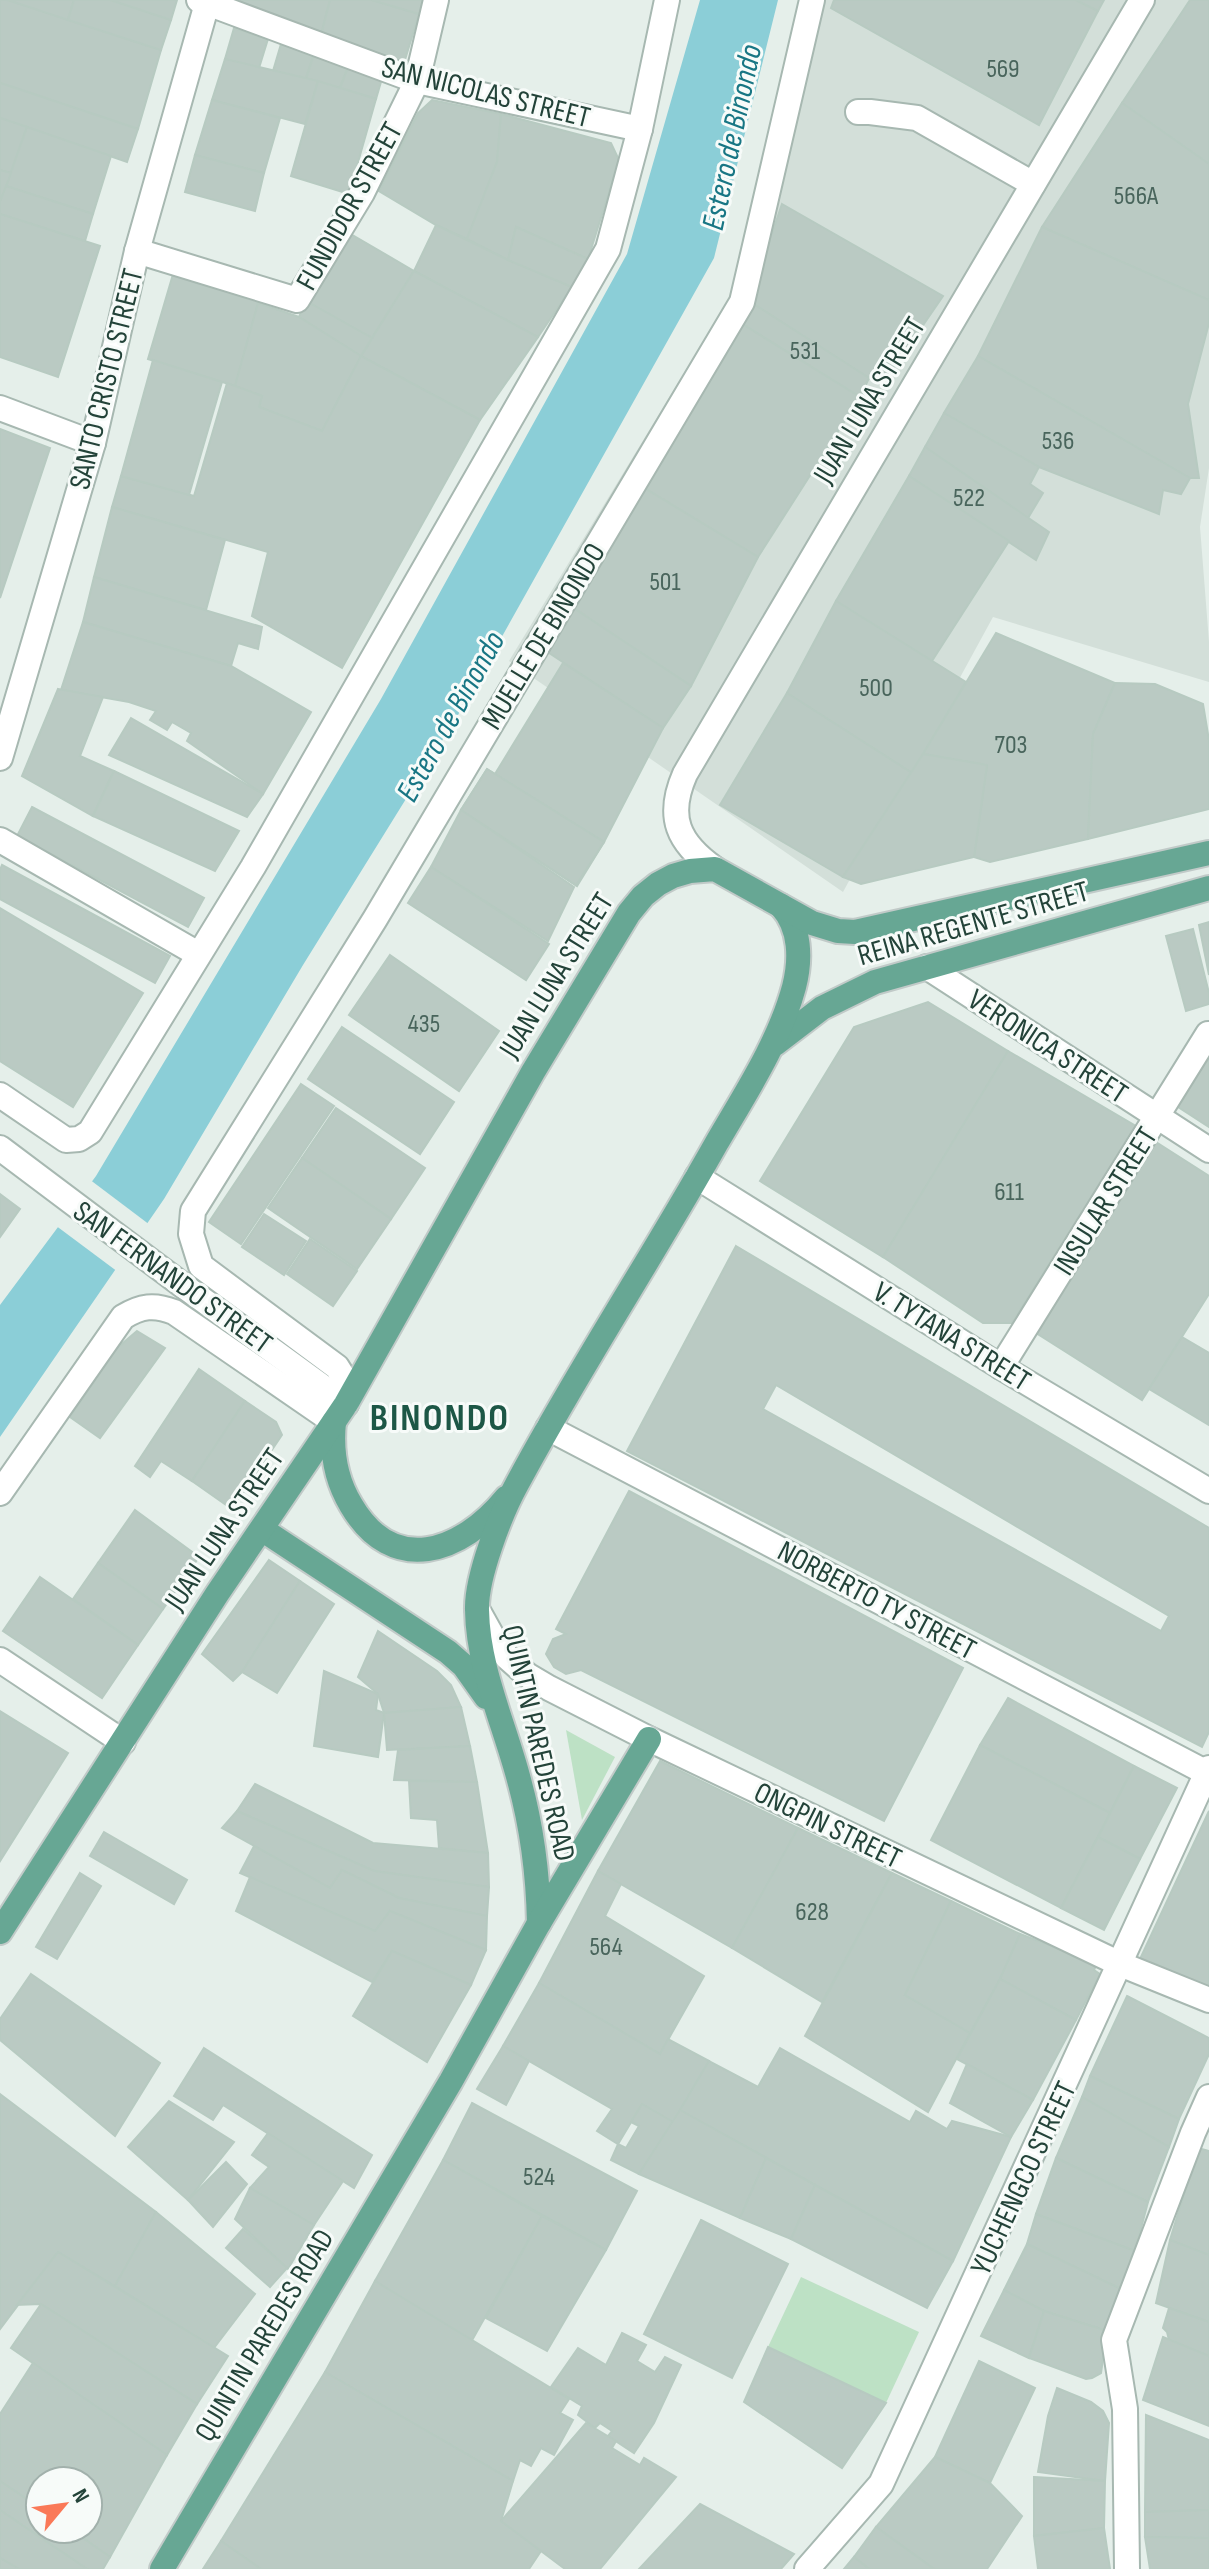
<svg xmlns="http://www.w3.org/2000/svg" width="1209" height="2569" viewBox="0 0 1209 2569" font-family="'Sofia Sans Condensed',sans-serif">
<rect width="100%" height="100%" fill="#e5efea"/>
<path fill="#d3dfd9" d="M814,0H1209V468L1200,527L1209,642V682L993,617L843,892L509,661L743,276Z"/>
<g fill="#bde1c5">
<path d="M566,1730L615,1757L582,1820Z"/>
<path d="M801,2277L919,2332L886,2403L768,2347Z"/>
</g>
<path fill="#8bced7" d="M700,0H778L714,258L458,715L303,965L164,1199L0,1437V1305L96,1176L381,699L627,254Z"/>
<path fill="#e5efea" d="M89,1179L150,1225L118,1272L55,1225Z"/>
<g fill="#bacac3" stroke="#b7cac1" stroke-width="2" fill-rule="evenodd">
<path d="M0,0H8L161,50L138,129L0,83Z"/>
<path d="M8,0H74L68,20Z"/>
<path d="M74,0H111L171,20L161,50L68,20Z"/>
<path d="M111,0H177L171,20Z"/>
<path d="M241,0H330L321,35L238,9Z"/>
<path d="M330,0H372L419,14L404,63L321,35Z"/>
<path d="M372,0H423L419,14Z"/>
<path d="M834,0H1076L1098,11L1039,125L831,8Z"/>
<path d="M1076,0H1104L1098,11Z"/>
<path d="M1190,0H1209V164L1122,103Z"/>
<path d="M234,28L268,39L259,68L225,59Z"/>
<path d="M281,44L314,54L306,79L273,71Z"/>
<path d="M314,54L349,65L340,88L306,79Z"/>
<path d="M225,59L318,81L305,124L212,100Z"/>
<path d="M349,65L383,75L376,99L340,88Z"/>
<path d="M318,81L376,99L349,194L291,176Z"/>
<path d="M0,83L138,129L127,162L0,118Z"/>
<path d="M212,100L280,118L264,173L195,155Z"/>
<path d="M432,100L501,114L497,162L467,239L436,225L379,191L418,113Z"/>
<path d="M1122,103L1209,164V300L1042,227Z"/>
<path d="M501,114L611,143L619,160L588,259L516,227L508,260L467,239L497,162Z"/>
<path d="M0,118L27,127L11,173L0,170Z"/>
<path d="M27,127L111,156L93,214L6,186Z"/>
<path d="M195,155L264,173L255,211L185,192Z"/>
<path d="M0,170L11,173L0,202Z"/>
<path d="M6,186L93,214L85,241L0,214V202Z"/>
<path d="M782,204L943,296L884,382L869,378L749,301Z"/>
<path d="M0,214L100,246L58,377L0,357Z"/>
<path d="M436,225L508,260L572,287L538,337L414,271Z"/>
<path d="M516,227L588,259L572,287L508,260Z"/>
<path d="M1042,227L1209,300V323L1188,404L1199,478H1190L978,356Z"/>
<path d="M349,233L414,271L372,338L306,301Z"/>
<path d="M174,271L261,293L235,386L148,359Z"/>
<path d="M414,271L538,337L480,420L361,356Z"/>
<path d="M306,301L372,338L361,356L299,317Z"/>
<path d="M749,301L869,378L860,397L739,322Z"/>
<path d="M258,303L299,317L361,356L322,431L259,407L262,396L235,386Z"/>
<path d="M739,322L860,397L758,557L641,486Z"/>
<path d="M361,356L480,420L342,668L252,616L268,552L112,507L121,476L194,496L227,383L262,396L259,407L322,431Z"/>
<path d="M978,356L1190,478L1181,494L1163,490L1159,514L1039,467L944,413Z"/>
<path d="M153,360L222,382L189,495L121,476Z"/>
<path d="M944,413L1039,467L1030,484L1043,493L1028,518L925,447Z"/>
<path d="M0,429L50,448L0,598Z"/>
<path d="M925,447L1049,532L1036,560L909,476Z"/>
<path d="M909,476L1009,541L932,661L836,601Z"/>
<path d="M641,486L758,557L691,686L569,605Z"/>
<path d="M112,507L225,540L206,610L94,577Z"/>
<path d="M94,577L262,627L258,649L238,643L231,666L83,622Z"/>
<path d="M836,601L966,682L912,773L787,693Z"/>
<path d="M569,605L691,686L663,728L543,649Z"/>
<path d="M83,622L231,666L311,712L263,794L187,741L191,733L172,722L167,730L150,720L156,711L129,702L61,690Z"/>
<path d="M996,633L1115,683L1093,734L1088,839L990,862L974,857L987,765L923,754Z"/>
<path d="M563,663L663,728L604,842L495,774Z"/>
<path d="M1115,683L1155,684L1203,704L1209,740V809L1088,839L1093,734Z"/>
<path d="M58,689L103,697L80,756L114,771L93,816L22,776Z"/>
<path d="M787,693L912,773L843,877L720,805Z"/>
<path d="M131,718L263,794L247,817L109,755Z"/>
<path d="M923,754L987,765L974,857L861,884L843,877Z"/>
<path d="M487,769L604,842L577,886L461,810Z"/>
<path d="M487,769L604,842L576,885L461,810Z"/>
<path d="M114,771L239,831L215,871L93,816Z"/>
<path d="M32,807L204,898L188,927L17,836Z"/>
<path d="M461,810L574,887L548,941L431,867Z"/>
<path d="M2,865L170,956L155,983L0,899V870Z"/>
<path d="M431,867L549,944L526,980L408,903Z"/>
<path d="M0,908L143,993L73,1107L0,1061Z"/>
<path d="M1209,922V975L1199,925Z"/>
<path d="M1193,929L1209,993V1004L1186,1011L1166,936Z"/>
<path d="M390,955L499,1031L459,1091L349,1015Z"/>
<path d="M928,1002L1008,1051L883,1257L760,1181L854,1027Z"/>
<path d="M342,1027L454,1102L420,1154L308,1079Z"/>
<path d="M1008,1051L1136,1126L1012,1323H983L883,1257Z"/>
<path d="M1209,1055V1127L1178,1107Z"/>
<path d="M301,1084L334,1106L241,1244L209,1222Z"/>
<path d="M336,1108L425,1168L391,1219L302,1158Z"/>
<path d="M1156,1142L1209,1176V1294L1142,1400L1036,1333Z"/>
<path d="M302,1158L391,1219L357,1269L268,1208Z"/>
<path d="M0,1194L20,1209L0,1237Z"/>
<path d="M264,1214L306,1241L284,1275L242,1247Z"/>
<path d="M310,1239L357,1271L333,1306L287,1274Z"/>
<path d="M736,1246L1209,1528V1732L1202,1747L627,1451ZM776,1385L1169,1616L1161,1631L763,1409Z"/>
<path d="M137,1331L165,1348L100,1438L70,1417L116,1349Z"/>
<path d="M1182,1337L1209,1353V1425L1149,1389Z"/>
<path d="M199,1369L245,1401L192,1481L161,1461L150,1477L135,1466Z"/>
<path d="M245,1401L276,1422L282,1435L232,1509L192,1481Z"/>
<path d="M629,1491L963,1668L884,1821L581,1670L566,1674L554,1667L546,1654L553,1639L566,1634L556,1629Z"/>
<path d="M135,1510L199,1557L163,1609L98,1563Z"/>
<path d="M269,1560L300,1581L242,1672L233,1681L202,1654Z"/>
<path d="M98,1563L163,1609L138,1645L73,1599Z"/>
<path d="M40,1577L138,1645L102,1698L3,1631Z"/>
<path d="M300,1581L334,1604L277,1693L242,1672Z"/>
<path d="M378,1631L437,1671L451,1685L461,1707L384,1713L378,1694L358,1677Z"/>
<path d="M324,1671L378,1694L376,1710L384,1713L378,1757L314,1746Z"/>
<path d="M1008,1698L1134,1766L1110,1813L980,1745Z"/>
<path d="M461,1707L470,1746L387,1750L384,1713Z"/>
<path d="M0,1711L68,1753L0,1861Z"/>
<path d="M980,1745L1110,1813L1061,1908L931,1840Z"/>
<path d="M470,1746L477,1782L394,1780L398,1750Z"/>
<path d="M660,1761L798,1828L732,1948L598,1871Z"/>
<path d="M1134,1766L1177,1788L1140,1859L1098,1837Z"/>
<path d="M409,1781L477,1782L488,1853L439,1848L437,1820L411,1818Z"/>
<path d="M255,1784L373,1843L488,1853L489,1887L374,1871L237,1811Z"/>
<path d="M237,1811L374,1871L489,1887L487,1916L399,1898L342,1870L330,1888L222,1828Z"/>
<path d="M1209,1811V1992L1140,1959Z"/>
<path d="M798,1828L892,1873L822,2002L732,1948Z"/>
<path d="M104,1832L187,1880L174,1904L90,1856Z"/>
<path d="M1098,1837L1140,1859L1104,1930L1061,1908Z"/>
<path d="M254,1846L330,1888L342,1870L399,1898L487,1916L486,1950L390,1911L375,1931L240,1873Z"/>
<path d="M598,1871L621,1884L605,1916L704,1976L660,2054L539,1983Z"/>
<path d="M80,1873L101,1886L57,1959L36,1947Z"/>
<path d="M892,1873L951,1901L905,1995L970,2033L928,2112L805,2036Z"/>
<path d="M250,1877L375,1931L390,1911L486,1950L471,1985L392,1951L372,1982L236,1911Z"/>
<path d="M951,1901L1020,1934L1000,1979L970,2033L905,1995Z"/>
<path d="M1020,1934L1097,1963L1094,1970L1100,1974L1076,2020L1000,1979Z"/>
<path d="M392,1951L471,1985L427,2062L353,2016Z"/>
<path d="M31,1974L160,2063L115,2136L0,2040V2019Z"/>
<path d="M1000,1979L1076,2020L1033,2100L957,2059Z"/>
<path d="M539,1983L660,2054L668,2039L709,2061L673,2122L642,2104L618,2144L597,2131L612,2109L503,2046Z"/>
<path d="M1127,1996L1209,2038V2054L1179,2119L1090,2076Z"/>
<path d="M503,2046L529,2061L506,2105L477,2089Z"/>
<path d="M204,2048L372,2155L354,2188L223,2105L213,2120L174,2096Z"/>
<path d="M780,2048L910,2122L916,2111L947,2129L952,2121L1011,2137L953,2261L680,2110L709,2061L758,2087Z"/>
<path d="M967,2064L1033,2100L1011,2137L950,2103Z"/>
<path d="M1090,2076L1179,2119L1169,2147L1082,2097Z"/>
<path d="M0,2094L156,2212L115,2286L58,2252L0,2329Z"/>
<path d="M1082,2097L1169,2147L1148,2202L1056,2158Z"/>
<path d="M169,2101L234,2142L188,2200L128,2147Z"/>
<path d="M472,2103L637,2191L606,2250L443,2160Z"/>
<path d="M642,2104L673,2122L639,2174L611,2160L618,2144L626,2148L639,2126L631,2122Z"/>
<path d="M680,2110L766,2158L740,2218L639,2174Z"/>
<path d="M268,2133L343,2181L314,2225L250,2188L269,2167L252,2155Z"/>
<path d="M1198,2148L1209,2151V2255L1170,2240Z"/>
<path d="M766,2158L815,2185L791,2239L740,2218Z"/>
<path d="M1056,2158L1148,2202L1135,2251L1036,2214Z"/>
<path d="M443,2160L542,2216L471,2342L375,2281Z"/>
<path d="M226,2162L247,2184L213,2227L188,2200Z"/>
<path d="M815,2185L953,2261L927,2308L791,2239Z"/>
<path d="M250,2188L314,2225L288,2269L235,2219Z"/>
<path d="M156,2212L255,2294L214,2348L115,2286Z"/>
<path d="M1036,2214L1135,2251L1121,2289L1027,2244Z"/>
<path d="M542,2216L606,2250L547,2351L486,2318Z"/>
<path d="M701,2220L788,2264L732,2378L644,2334Z"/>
<path d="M243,2229L287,2268L270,2287L226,2248Z"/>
<path d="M1170,2240L1209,2255V2322L1156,2303Z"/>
<path d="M1027,2244L1121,2289L1107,2331L1044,2311L1004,2290Z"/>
<path d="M58,2252L228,2356L197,2404L41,2304L17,2305Z"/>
<path d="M375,2281L569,2399L560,2413L573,2420L554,2455L541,2448L531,2466L520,2460L513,2481L325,2372Z"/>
<path d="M1004,2290L1044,2311L1029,2358L981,2336Z"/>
<path d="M41,2304L197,2404L167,2455L11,2348Z"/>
<path d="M1169,2308L1209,2322V2356L1169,2340L1167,2332L1163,2328Z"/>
<path d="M1044,2311L1107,2331L1101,2373L1092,2378L1086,2379L1029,2358Z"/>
<path d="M622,2333L646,2345L637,2361L655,2372L665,2357L681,2365L654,2423L634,2453L608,2436L612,2431L600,2423L595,2428L578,2415L582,2406L551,2387L578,2348L606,2365Z"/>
<path d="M1163,2337L1209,2356V2426L1143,2400Z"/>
<path d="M768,2347L886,2403L842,2468L744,2402Z"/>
<path d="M979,2361L1035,2388L990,2483L935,2457Z"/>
<path d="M33,2363L167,2455L110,2557L70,2529H88V2481H40V2508L0,2481V2414Z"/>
<path d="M325,2372L513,2481L501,2521L541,2551L529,2569H261L221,2541Z"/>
<path d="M1057,2388L1091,2402L1103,2411L1109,2423L1105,2481L1038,2472L1048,2416Z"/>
<path d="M1146,2415L1209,2440V2510L1145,2512Z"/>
<path d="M586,2423L616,2441L612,2448L640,2465L644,2458L676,2477L600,2569H565L501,2521Z"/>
<path d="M935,2457L990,2483L1022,2516L987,2569H934L876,2527Z"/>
<path d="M1034,2477L1105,2481L1104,2528L1034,2536Z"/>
<path d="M0,2481L40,2508V2529H70L110,2557L103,2569H87L0,2510Z"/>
<path d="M700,2504L794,2554L781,2569H639Z"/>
<path d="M0,2510L87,2569H19L0,2558Z"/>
<path d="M1209,2510V2538L1145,2537V2512Z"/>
<path d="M876,2527L934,2569H869L854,2557Z"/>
<path d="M1104,2528L1110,2569H1038L1034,2536Z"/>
<path d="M1145,2537L1209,2538V2569H1150Z"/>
<path d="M221,2541L261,2569H203Z"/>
<path d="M854,2557L869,2569H844Z"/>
<path d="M0,2558L19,2569H0Z"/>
</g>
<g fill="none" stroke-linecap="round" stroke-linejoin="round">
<g stroke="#a7b8b1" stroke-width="28">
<g id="minor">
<path d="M199,0L417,81L640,129"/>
<path d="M858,112H870L917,118L1033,184"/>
<path d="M137,251L297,300L362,193L417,81L436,0"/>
<path d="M0,408L93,443"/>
<path d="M0,758L93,443L137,251L208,0"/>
<path d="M0,840L198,954"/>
<path d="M715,869C678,843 666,817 685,774L1142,0"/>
<path d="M927,967L1209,1150"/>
<path d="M0,1095L66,1140L79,1139L90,1132L253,867L608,249L640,129L667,0"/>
<path d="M0,1148L181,1284L346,1404"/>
<path d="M697,1177L1001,1367L1209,1491"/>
<path d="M1001,1367L1208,1034"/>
<path d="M346,1404L347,1383L337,1367L201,1266L191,1234L193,1211L375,919L742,302L812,0"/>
<path d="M548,1428L1209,1774"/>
<path d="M0,1493L123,1317C141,1306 154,1304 174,1312L334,1422"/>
<path d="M477,1609L492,1636L507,1657L527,1675L549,1688L649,1739L1120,1964L1209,2000"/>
<path d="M0,1660L123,1742"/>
<path d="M807,2569L881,2484L1209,1768"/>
<path d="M1127,2569L1125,2409L1114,2340L1193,2133L1209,2097"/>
</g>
</g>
<g stroke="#c1cac8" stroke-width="28">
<g id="major">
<path d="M775,1044L822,1008L875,982L1209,888"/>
<path d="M334,1422C331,1451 336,1480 351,1505C393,1577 461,1553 506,1498"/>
<path d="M263,1530L448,1652L464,1666L486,1697"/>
<path d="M539,1923C538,1875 532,1827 519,1780C504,1723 478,1669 477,1610C476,1577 501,1513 517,1484C579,1368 652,1258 716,1144C745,1094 779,1043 794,987C801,960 801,928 781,906"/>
<path d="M0,1932L217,1594L346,1404L533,1072L629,913L643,896L658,884L673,876L690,871L715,869L812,923L838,931L855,932L1209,853"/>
<path d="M162,2569L451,2081L539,1923L649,1739"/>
</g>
</g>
<use href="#minor" stroke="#fff" stroke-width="24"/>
<use href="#major" stroke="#67a794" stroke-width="24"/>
</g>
<g text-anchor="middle" stroke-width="6" stroke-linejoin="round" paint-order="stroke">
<g font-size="26" fill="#49655c">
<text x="1003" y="77">569</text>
<text x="1136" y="204">566A</text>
<text x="805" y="359">531</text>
<text x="1058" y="449">536</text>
<text x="969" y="506">522</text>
<text x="665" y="590">501</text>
<text x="876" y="696">500</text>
<text x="1011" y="753">703</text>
<text x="424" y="1032">435</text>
<text x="1009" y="1200">611</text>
<text x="812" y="1920">628</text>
<text x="606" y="1955">564</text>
<text x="539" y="2185">524</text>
</g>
<g font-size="30" fill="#234339" stroke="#f7fbf9">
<text transform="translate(486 92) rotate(14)" y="10">SAN NICOLAS STREET</text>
<text transform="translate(349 206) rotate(-61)" y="10">FUNDIDOR STREET</text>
<text transform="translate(106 379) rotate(-76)" y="10">SANTO CRISTO STREET</text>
<text transform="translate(869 400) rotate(-59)" y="10">JUAN LUNA STREET</text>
<text transform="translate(543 636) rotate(-59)" y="10">MUELLE DE BINONDO</text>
<text transform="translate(973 923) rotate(-16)" y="10">REINA REGENTE STREET</text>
<text transform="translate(556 975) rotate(-58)" y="10">JUAN LUNA STREET</text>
<text transform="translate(1048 1046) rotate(33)" y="10">VERONICA STREET</text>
<text transform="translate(1105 1201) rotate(-58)" y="10">INSULAR STREET</text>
<text transform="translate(173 1277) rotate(36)" y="10">SAN FERNANDO STREET</text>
<text transform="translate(952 1336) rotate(32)" y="10">V. TYTANA STREET</text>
<text transform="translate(224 1529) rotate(-56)" y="10">JUAN LUNA STREET</text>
<text transform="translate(877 1600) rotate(28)" y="10">NORBERTO TY STREET</text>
<text transform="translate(539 1743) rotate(77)" y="10">QUINTIN PAREDES ROAD</text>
<text transform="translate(828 1825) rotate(26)" y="10">ONGPIN STREET</text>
<text transform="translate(1023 2178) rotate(-65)" y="10">YUCHENGCO STREET</text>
<text transform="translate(264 2335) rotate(-59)" y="10">QUINTIN PAREDES ROAD</text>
</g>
<g font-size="32" font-style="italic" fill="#187684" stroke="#f7fbf9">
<text transform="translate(731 137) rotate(-78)" y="11">Estero de Binondo</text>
<text transform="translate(450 716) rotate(-61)" y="11">Estero de Binondo</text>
</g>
<g font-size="38" font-weight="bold" letter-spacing="2" fill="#1d5746" stroke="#f7fbf9">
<text x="440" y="1430">BINONDO</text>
</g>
</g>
<g transform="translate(64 2505) rotate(61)"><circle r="38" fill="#f7fbf9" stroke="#a2b1ac" stroke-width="2"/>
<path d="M0-6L14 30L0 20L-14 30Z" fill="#fa7958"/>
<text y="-12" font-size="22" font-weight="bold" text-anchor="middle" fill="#234339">N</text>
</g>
</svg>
